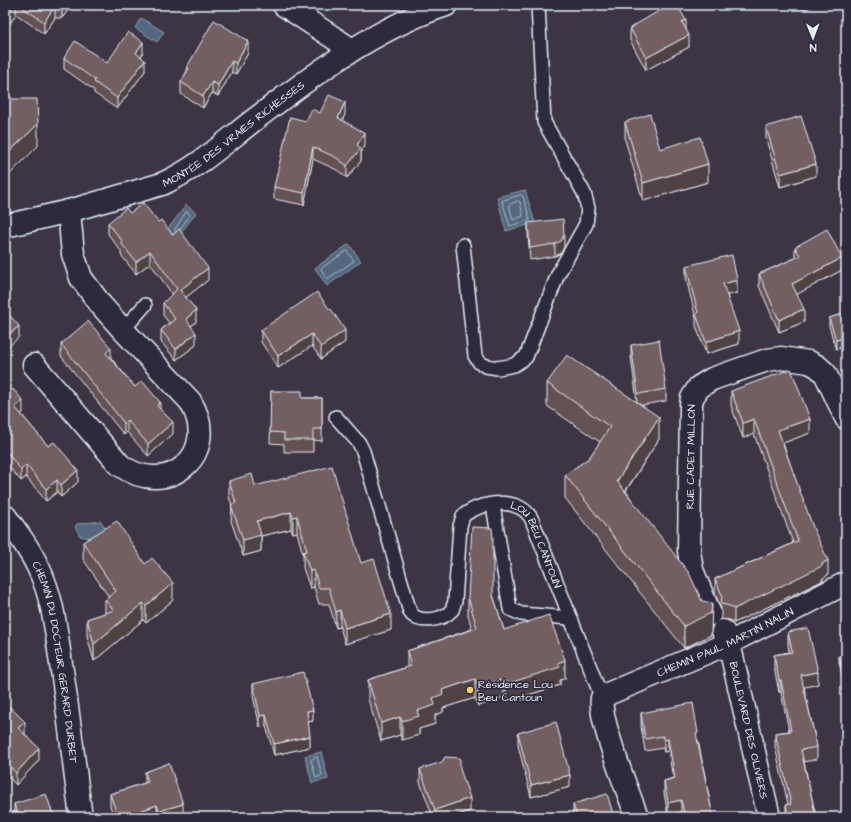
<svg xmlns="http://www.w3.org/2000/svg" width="851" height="822" viewBox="0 0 851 822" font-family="'Architects Daughter',sans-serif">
<rect width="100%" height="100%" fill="#3d3444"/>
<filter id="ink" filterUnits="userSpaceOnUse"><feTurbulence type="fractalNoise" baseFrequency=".025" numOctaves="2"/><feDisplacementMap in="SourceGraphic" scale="8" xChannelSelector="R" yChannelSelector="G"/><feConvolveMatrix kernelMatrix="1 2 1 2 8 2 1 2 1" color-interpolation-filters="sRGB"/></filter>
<g filter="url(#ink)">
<g fill="#53687f" stroke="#8f9faf">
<path d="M141,18L164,32L157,42L135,28Z"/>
<path d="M525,190L535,223L506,231L497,197Z"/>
<path d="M186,205L196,213L176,239L168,229Z"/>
<path d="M349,244L361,261L327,286L315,268Z"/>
<path d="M101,521L111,539H95L80,536L75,527L77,524Z"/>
<path d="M321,752L328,779L312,783L305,756Z"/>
</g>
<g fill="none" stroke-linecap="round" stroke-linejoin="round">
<g stroke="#acbac8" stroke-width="1">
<path d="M521,195L523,196L530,220L510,226L502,201Z"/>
<path d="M518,201L520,202L523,216L513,220L509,205Z"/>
<path d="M175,231V229L186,212H188L190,215L180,229"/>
<path d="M347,251L354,261L327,279L321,269Z"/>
<path d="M317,757L322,775L316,778L311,760Z"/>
</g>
<g stroke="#e8f1f8" stroke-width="16">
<g id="lane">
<path d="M463,245L475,356L480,363L486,366L498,368L514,365L526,357L558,274L586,224L588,208L584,193L544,122L538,5"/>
<path d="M123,330L145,305"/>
<path id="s1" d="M336,417L359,443L363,451L410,612C418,625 443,620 452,610L455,601L460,526L463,516C481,501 521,496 532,520L602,698"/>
<path d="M493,505L510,609L521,614L569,618"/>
</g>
</g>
<g stroke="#e8f1f8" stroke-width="25">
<g id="street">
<path d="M284,5L352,50"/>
<path id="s2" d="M5,226L69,211L162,184C198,168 224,143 254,120C313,75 375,28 446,5"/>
<path d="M34,365L120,465C168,500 222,453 190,401L123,330L101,305L81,278L73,254L69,211"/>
<path id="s3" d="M5,516C17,532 29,548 38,567C53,597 56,631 61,664C69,715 74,766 81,817"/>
<path id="s4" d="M710,614L692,570L689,551L691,405L692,398L699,387L712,379L767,360L781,358L809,362L817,366L825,373L846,418"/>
<path id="s5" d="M723,631L729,643L769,817"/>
<path id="s6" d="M637,817C629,793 598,720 602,698L610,693L729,643L846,583"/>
</g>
</g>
<use href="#lane" stroke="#2f2a3d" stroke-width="13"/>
<use href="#street" stroke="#2f2a3d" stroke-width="22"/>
</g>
<g fill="#635153" stroke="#e8f1f8">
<path d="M5,5H72L62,18H55L44,34L16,14L9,25L5,22Z"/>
<path d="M783,5H816L806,9L783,6Z"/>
<path d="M630,28L686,29L689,47L646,70L630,40Z"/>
<path d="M143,53L141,57L145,71L117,109L94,93V90L64,69V58L107,63Z"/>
<path d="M248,53L236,74L232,72L218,96L212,93L203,108L181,94V82L187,71V67Z"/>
<path d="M320,113L345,114L342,121L365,146L361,151V161L347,178L337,170L313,159L304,205L274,199V187Z"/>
<path d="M625,122L660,149L708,182L643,201L625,140Z"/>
<path d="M766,127L816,176L780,187L766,139Z"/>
<path d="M130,213L158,222L208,280L186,297L196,322L191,326L196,345L176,360L161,342V330L169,323L163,315V303L172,294L150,263L136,274L121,255V251L108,234V223Z"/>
<path d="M528,223L564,247L561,253L555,256L530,260L528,235Z"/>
<path d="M795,247L842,270L797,294L804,322L779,332L759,286V274L795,258Z"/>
<path d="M686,266L737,293L727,295L739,344L706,354L696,326V319L686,278Z"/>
<path d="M330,310L345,342L321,359L312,346L278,368L261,342V330Z"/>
<path d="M846,313V346L836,349L829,326V318Z"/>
<path d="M61,344L111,358L135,387L160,409L173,434L148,456L127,432L124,435L61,356Z"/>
<path d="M631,345L666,389V401L642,405L659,439L626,491L712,626L711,635L684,648L565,498V475L589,458L600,442L547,406V383L637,402L631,357Z"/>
<path d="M5,389L23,413L21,414L78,482L61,497L57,492L46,501L26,477L21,481L5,462Z"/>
<path d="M271,391L302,398H322V441L313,440V452H284V444L270,443Z"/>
<path d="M731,391L810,433L783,443L828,575L822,579V581L734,623L730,620L721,619V608L715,594V579L793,543L754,434L743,438L731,406Z"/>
<path d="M229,481L255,486L361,563L391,630L345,644L340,627L336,628L329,604H319L314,587L310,588L303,568V555L297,532L293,533L291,529L261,536V551L243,556L231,521L232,505L229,497Z"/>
<path d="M83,542L145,564L173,600L146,623L143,620L94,661L87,636V619L105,613V600L109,597L83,559Z"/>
<path d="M493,595L504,630L565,679L560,680V685L506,702L504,697L478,706L475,698L443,708V712L435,715V724L419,729V735L402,740L400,735L381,741L368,699V680L407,667V651L472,629L468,615V597Z"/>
<path d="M788,632L818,684L804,687L817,747V759L804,762L816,817H786V805L788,804L775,746V733L789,731L781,692H779L774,667V655L789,652L788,645Z"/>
<path d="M846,655V693L839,662V656Z"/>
<path d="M253,684L313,721L308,722L310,747L274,755L266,726L260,727L253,696Z"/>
<path d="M5,702L25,734L39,760L16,785L5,773Z"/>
<path d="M641,713L698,740L713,817H682L681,812L668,815L664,793V781L673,778L668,751L664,752L663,748L645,751L641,726Z"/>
<path d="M518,733L570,787L531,797L518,745Z"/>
<path d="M420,769H460L470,811L451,817H433L420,782Z"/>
<path d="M145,772L183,816L180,817H114L110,806V794L145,783Z"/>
<path d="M14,804L54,817H14Z"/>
<path d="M573,804L614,817H573Z"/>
</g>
<g fill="#504244" stroke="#e8f1f8">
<path d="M14,5H16V14L9,25V13Z"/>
<path d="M63,5H72L62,18V6Z"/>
<path d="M806,5H816L806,9Z"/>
<path d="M55,6V18L44,34V22Z"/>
<path d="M686,20V32L682,22Z"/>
<path d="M689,35V47L646,70V58Z"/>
<path d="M248,41V53L236,74V63Z"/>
<path d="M143,42V53L136,64V53Z"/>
<path d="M145,60V71L117,109V98Z"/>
<path d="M232,61V72L218,96V85Z"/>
<path d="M212,82V93L203,108V96Z"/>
<path d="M345,102V114L338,131V118Z"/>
<path d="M38,124V146L5,179V156Z"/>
<path d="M365,133V146L361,151V161L347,178V166L357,145Z"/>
<path d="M313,147V159L304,205V193Z"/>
<path d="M708,164V182L643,201V183Z"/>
<path d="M816,164V176L780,187V174Z"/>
<path d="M564,235V247L561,253L555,256V244Z"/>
<path d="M150,251V263L136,274V262Z"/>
<path d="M842,258V270L792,297V284Z"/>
<path d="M208,268V280L180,302V290Z"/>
<path d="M737,280V293L723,296V284Z"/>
<path d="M804,309V322L779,332V320Z"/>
<path d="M196,310V322L186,330V319Z"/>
<path d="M19,326V337L5,350V338Z"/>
<path d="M345,330V342L321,359V347Z"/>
<path d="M739,331V344L706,354V342Z"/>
<path d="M196,333V345L176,360V349Z"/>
<path d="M312,334V346L278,368V356Z"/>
<path d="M846,338V346L836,349V340Z"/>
<path d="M111,348V361L106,353Z"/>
<path d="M23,401V413L15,419V407Z"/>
<path d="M160,402V414L157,406Z"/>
<path d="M659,417V439L617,504V481Z"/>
<path d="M754,419V434L743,438V423Z"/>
<path d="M810,419V433L778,445V430Z"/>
<path d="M127,420V432L124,435V423Z"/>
<path d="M173,422V434L148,456V444Z"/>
<path d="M26,465V477L21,481V470Z"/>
<path d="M78,470V482L61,497V485Z"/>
<path d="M57,480V492L46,501V489Z"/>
<path d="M291,512V529L261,536V551L243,556V540L257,521Z"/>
<path d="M297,516V532L293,533V517Z"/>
<path d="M828,560V575L822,579V581L734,623V609L822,564Z"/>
<path d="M314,570V587L310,588V571Z"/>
<path d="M173,583V600L146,623V606Z"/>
<path d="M143,603V620L94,661V644Z"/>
<path d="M712,603L711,635L684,648V626Z"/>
<path d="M340,610V627L336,628V612Z"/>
<path d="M391,614V630L345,644V628Z"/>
<path d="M7,650V661L5,664V653Z"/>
<path d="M565,660V679L560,680V685L506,702V684Z"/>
<path d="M818,672V684L801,688V675Z"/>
<path d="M475,679V698L443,708V712L435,715V724L419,729V735L402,740V721L417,711L442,690Z"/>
<path d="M504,679V697L478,706V687Z"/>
<rect x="779" y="680" width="2" height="12"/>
<path d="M313,710V721L307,722V711Z"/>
<path d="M266,715V726L260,727V716Z"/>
<path d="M400,717V735L381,741V723Z"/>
<path d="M25,722V734L18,740V728Z"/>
<path d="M310,736V747L274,755V744Z"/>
<path d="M668,739V751L664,752V740Z"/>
<path d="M39,748V760L16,785V773Z"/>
<path d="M570,775V787L531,797V785Z"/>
<path d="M470,798V811L451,817H435V810Z"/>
<path d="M681,800V812L668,815V803Z"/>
<path d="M183,804V816L180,817H159V811Z"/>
<path d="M157,805V817H122Z"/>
</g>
<g fill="#735e61" stroke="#e8f1f8">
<path d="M5,5H14L9,13L5,10Z"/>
<path d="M19,5H63L62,6H55L44,22Z"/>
<path d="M669,5H677L686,20L682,22L689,35L646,58L630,28Z"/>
<path d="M214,20L248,41L236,63L232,61L218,85L212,82L203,96L181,82L189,68L187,67Z"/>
<path d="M128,32L143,42L136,53L145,60L117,98L94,82L95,80L64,58L75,41L107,63Z"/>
<path d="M5,87L12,99H37L38,124L5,156Z"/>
<path d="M329,95L345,102L338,118L365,133L357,145L361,148L347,166L337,158L313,147L304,193L274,187L290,117L306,121L312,109L320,113Z"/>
<path d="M650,114L660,149L700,137L708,164L643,183L625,122Z"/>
<path d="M801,116L816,164L780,174L766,127Z"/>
<path d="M143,203L158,222L161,220L173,235L179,229L208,268L180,290L196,310L186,319L196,333L176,349L161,330L175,319L163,303L177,289L150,251L136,262L121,243L123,242L108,223L126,208L130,213Z"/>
<path d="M563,219L564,235L561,241L555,244L530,248L528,223Z"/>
<path d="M827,229L842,258L792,284L804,309L779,320L759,274L800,256L795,247Z"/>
<path d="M732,255L737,280L723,284L739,331L706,342L696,314L698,313L686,266Z"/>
<path d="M317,292L330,310L331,309L345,330L321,347L312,334L278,356L261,330Z"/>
<path d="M5,310L19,326L5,338Z"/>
<path d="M846,313V338L836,340L829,318Z"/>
<path d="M88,321L111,348L106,353L135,387L142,381L160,402L157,406L173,422L148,444L127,420L124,423L61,344Z"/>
<path d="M659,340L666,389L638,394L631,345Z"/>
<path d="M567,355L659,417L617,481L689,573L702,601L712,603L711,613L684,626L565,475L589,458L610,427L547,383Z"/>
<path d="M791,369L810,419L778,430L814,530L828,560L822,564V566L734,609L730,606L721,604L722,595L715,579L798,541L754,419L743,423L731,391Z"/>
<path d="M5,389L14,390L23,401L15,407L48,446L54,442L78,470L61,485L57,480L46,489L26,465L21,470L5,450Z"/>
<path d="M271,391H302V398H322V429H313V440H284V433L270,432Z"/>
<path d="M332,466L361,563L374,559L391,614L345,628L340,610L336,612L329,588H319L314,570L310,571L303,552L307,551L297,516L293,517L291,512L257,521L261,535L243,540L231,505L236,503L229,481L252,474L255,486Z"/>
<path d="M117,521L145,564L152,558L173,583L146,606L143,603L94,644L87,619L114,610L105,600L116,591L83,542Z"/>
<path d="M472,527L492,528L493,539V595L504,630L549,615L565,660L558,663L560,667L506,684L504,679L478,687L475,679L442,690L443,694L433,698L435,705L417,711L419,716L402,721L400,717L381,723L368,680L411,666L407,651L477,628L468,597Z"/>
<path d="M808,628L818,672L801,675L817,747L801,750L816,817H788L786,805L791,804L775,733L791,731L781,680H779L774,655L792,652L788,632Z"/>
<path d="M5,648L7,650L5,653Z"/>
<path d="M846,655V687L839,656Z"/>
<path d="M303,672L313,710L307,711L310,736L274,744L266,715L260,716L253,684Z"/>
<path d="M5,702L25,722L18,728L39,748L16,773L5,761Z"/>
<path d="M693,703L698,733H696L713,817H685L681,800L668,803L664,781L675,778L668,739L664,740L663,736L645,739L641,713Z"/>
<path d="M556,722L570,775L531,785L518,733Z"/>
<path d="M445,757L460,758V769L470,798L435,810L420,769L442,762Z"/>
<path d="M169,763L183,804L159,811L157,805L122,817H118L110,794L148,782L145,772Z"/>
<path d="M46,794L54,817H18L14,804Z"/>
<path d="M607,794L614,817H577L573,804Z"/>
</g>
</g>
<circle fill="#ffd166" stroke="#2f2a3d" stroke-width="1.5" cx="470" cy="690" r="4"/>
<g text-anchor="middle" stroke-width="3.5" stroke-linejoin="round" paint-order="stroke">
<g font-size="11" fill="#e8f1f8" stroke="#2f2a3d">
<text dy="4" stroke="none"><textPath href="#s2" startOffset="250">MONTÉE DES VRAIES RICHESSES</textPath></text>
<text dy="4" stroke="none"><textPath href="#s4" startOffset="161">RUE CADET MILLON</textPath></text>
<text dy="4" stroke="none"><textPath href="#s1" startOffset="454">LOU BEU CANTOUN</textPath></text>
<text dy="4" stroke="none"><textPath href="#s6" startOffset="260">CHEMIN PAUL MARTIN NALIN</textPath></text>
<text dy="4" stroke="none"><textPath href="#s3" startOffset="158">CHEMIN DU DOCTEUR GERARD DURBET</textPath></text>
<text dy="4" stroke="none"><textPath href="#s5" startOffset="103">BOULEVARD DES OLIVIERS</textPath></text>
</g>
<g font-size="11" fill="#e8f1f8" stroke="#2f2a3d" text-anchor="start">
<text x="478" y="688">Résidence Lou<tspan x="478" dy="13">Beu Cantoun</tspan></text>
</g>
</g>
<rect width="851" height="822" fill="none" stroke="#2f2a3d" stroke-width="20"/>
<rect x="10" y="10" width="831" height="802" fill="none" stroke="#e8f1f8" stroke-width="1.5" filter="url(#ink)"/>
<g transform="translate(813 38) rotate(179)" stroke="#2f2a3d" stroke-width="3" paint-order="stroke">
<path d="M0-3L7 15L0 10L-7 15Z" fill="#e8f1f8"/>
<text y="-6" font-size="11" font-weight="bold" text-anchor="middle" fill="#e8f1f8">N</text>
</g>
</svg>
